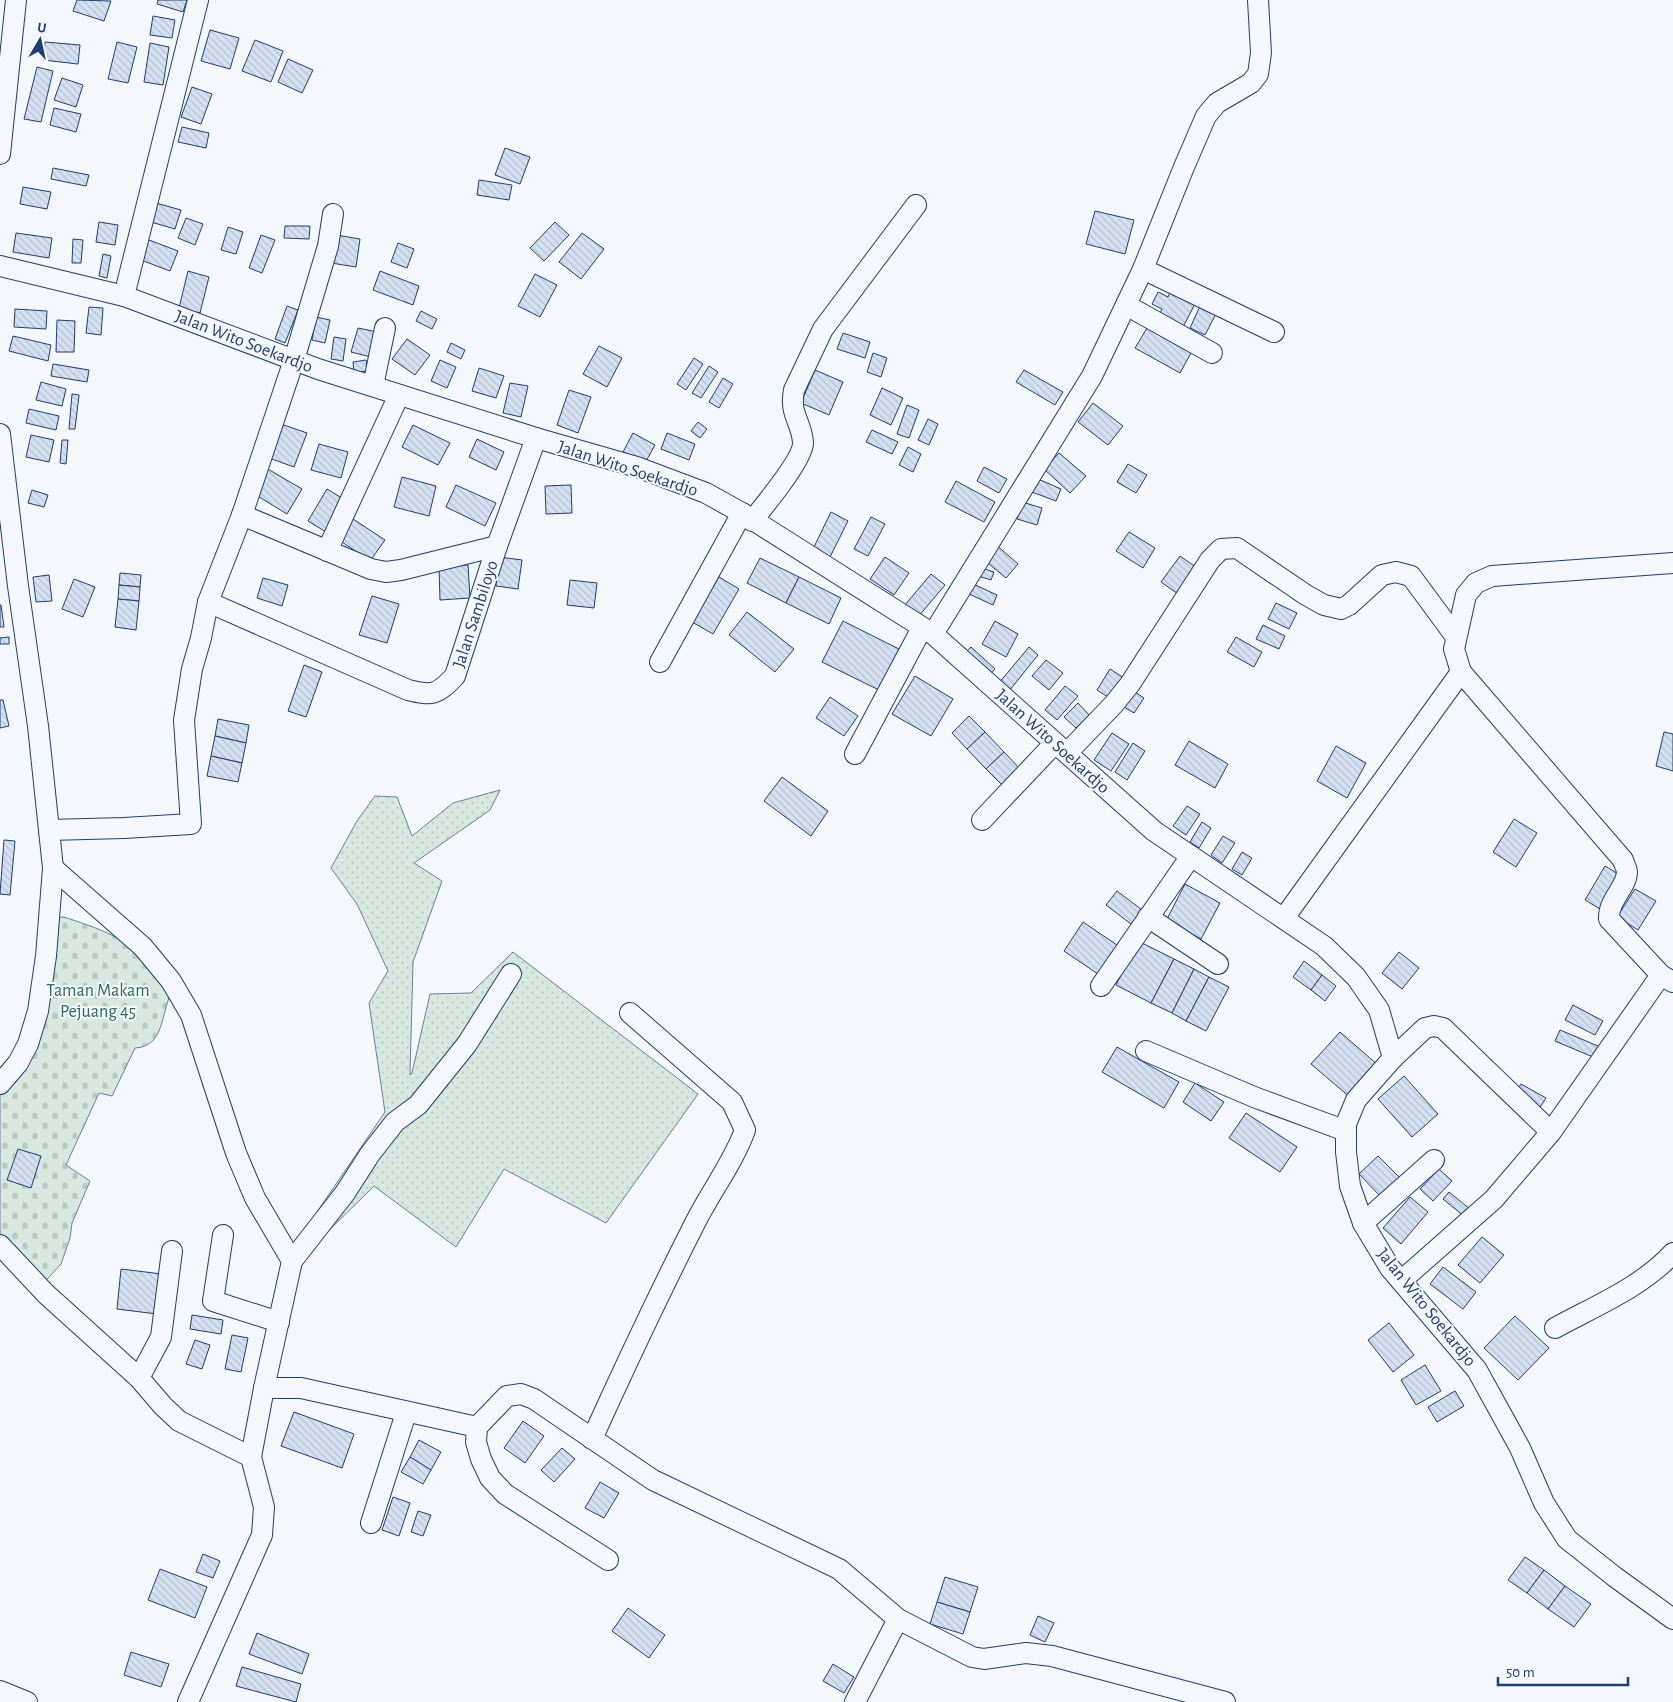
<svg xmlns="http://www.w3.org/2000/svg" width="1673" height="1702" viewBox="0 0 1673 1702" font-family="'Alegreya Sans',sans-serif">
<defs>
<pattern id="grass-dots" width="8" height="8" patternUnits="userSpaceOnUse" patternTransform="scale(1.25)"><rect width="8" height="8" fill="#d7e8df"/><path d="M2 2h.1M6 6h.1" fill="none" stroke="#b8c8c3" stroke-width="1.8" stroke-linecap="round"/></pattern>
<pattern id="cemetery-stones" width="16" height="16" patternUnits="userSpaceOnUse" patternTransform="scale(1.25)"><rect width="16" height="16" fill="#d7e8df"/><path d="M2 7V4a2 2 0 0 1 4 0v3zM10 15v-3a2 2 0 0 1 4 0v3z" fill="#b8c8c3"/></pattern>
<pattern id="building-back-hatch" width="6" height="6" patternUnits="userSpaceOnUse" patternTransform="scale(1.25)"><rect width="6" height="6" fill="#d5e0f0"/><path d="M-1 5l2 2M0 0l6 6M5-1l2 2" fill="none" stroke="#b6c1d1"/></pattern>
</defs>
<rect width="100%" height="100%" fill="#f4f7fb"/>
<path fill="url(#grass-dots)" stroke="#687fa3" d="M500,790L490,810L414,863L442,881L413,962L410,1075L412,1073L430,994L471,993L513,952L698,1094L606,1223L504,1169L456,1247L374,1186L308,1251L304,1231L385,1112L369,1003L388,971L357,904L331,868L357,821L375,796L397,797L412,836L453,803Z"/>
<path fill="url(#cemetery-stones)" stroke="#687fa3" d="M64,917C91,926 121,935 141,956C152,968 161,981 171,993C161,1014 164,1047 135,1048L112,1096L99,1093L66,1165L90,1181L72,1223L70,1238L61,1264L40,1287L0,1245V1082L28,1044L49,918Z"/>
<g fill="url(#building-back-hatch)" stroke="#1d3f73">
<path d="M77,0L111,1L104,21L73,11Z"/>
<path d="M158,0H187L183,12L157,4Z"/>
<path d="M153,16L175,20L172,38L150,35Z"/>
<path d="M210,30L239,38L230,69L201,61Z"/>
<path d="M255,40L283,51L271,82L242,71Z"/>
<path d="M45,42L80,45L78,64L43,60Z"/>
<path d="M117,42L137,47L128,83L108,79Z"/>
<path d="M150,43L169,47L163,85L144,82Z"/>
<path d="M288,59L313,70L302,93L278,82Z"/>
<path d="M37,67L53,71L41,122L24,119Z"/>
<path d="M62,78L83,85L76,107L54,100Z"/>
<path d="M192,87L212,94L201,124L181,117Z"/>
<path d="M54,108L81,114L76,132L50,125Z"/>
<path d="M182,127L209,133L206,148L178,142Z"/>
<path d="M505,148L530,157L520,184L495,175Z"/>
<path d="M53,168L89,175L86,186L51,179Z"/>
<path d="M479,180L512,185L509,200L477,195Z"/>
<path d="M23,187L51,192L47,209L20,204Z"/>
<path d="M156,203L181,210L175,229L151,222Z"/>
<path d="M1095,211L1134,220L1125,254L1086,244Z"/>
<path d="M186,218L203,224L195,245L178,238Z"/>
<path d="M99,222L118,225L115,245L96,242Z"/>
<path d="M555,222L569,235L544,261L530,248Z"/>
<path d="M285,226H310L309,239L284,238Z"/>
<path d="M228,227L243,232L236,254L221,250Z"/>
<path d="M16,233L52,238L49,258L13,252Z"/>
<path d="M582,233L604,249L581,279L559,262Z"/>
<path d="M261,235L275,240L262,273L249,268Z"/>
<path d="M336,235L360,239L356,267L331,263Z"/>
<path d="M73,239L83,240L81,263H72Z"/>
<path d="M149,240L178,251L170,271L141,260Z"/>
<path d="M398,243L414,249L407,268L391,262Z"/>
<path d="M103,254L111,256L107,278L99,276Z"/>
<path d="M188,271L209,277L200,313L179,308Z"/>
<path d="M380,271L419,286L413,305L373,290Z"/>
<path d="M535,274L557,285L540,317L518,306Z"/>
<path d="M1172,288L1197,300L1183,327L1159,315L1162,309L1152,304L1158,292L1168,297Z"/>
<path d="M1201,304L1217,312L1205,335L1190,328Z"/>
<path d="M287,306L298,310L285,343L275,339Z"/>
<path d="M89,307L103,308L101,335L86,333Z"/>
<path d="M15,309L47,311L46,329L14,327Z"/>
<path d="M421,311L437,319L432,329L416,321Z"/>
<path d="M316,317L330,320L325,343L312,340Z"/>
<path d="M57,320L75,321L74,352H56Z"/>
<path d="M358,328L377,332L371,357L351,352Z"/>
<path d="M1147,328L1191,353L1180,373L1135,348Z"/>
<path d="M843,333L870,342L865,358L837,349Z"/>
<path d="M13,336L51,345L48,361L9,351Z"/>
<path d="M334,337L346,339L343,361L331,359Z"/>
<path d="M407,339L430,355L415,375L392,359Z"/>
<path d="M451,343L465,350L461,359L447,352Z"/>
<path d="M599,346L622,358L607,387L583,374Z"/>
<path d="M873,353L887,358L881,377L867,372Z"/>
<path d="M694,358L703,364L686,390L677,384Z"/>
<path d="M366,360L368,371L354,373L353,362Z"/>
<path d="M440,360L456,367L447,388L431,381Z"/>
<path d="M53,364L89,370L87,382L51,376Z"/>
<path d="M709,366L718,372L701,398L692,393Z"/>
<path d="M479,368L504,376L496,398L472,391Z"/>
<path d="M815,370L843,382L829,415L801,403Z"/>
<path d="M1024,370L1063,392L1055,405L1016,382Z"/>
<path d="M723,378L733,384L719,408L709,402Z"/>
<path d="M41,382L66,389L62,406L36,400Z"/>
<path d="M510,383L528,386L521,417L503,413Z"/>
<path d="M882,388L903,398L891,425L870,415Z"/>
<path d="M569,390L591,397L578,433L557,425Z"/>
<path d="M72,394L79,395L75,429H69Z"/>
<path d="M1093,403L1123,426L1108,445L1078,422Z"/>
<path d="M907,405L919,410L909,438L897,434Z"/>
<path d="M29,409L59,416L56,430L26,423Z"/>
<path d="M928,419L938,424L929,445L918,440Z"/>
<path d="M698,422L707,429L700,438L691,431Z"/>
<path d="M281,424L307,433L294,467L269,458Z"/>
<path d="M413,425L450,443L438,465L402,447Z"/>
<path d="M872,430L898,442L892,454L866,442Z"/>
<path d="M633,433L655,445L645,463L623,452Z"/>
<path d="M667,433L695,444L689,460L661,449Z"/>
<path d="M31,435L54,440L49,462L26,457Z"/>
<path d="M477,439L504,452L496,470L469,457Z"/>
<path d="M62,440H68L66,464L60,463Z"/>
<path d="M319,444L348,452L341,478L311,470Z"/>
<path d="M908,447L921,454L913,472L899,465Z"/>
<path d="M1059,453L1086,476L1070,493L1044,469Z"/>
<path d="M1128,464L1147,475L1136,493L1117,482Z"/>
<path d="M984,467L1007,479L999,493L977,481Z"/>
<path d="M266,468L302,489L287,514L251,492Z"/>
<path d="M402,477L436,486L429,516L394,507Z"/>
<path d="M1038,479L1061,489L1056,501L1032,492Z"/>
<path d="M956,481L995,502L984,522L945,502Z"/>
<path d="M456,485L496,503L485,526L446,507Z"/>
<path d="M571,485L572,513L546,514L545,486Z"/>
<path d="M327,489L345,500L326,532L308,521Z"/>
<path d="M32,490L48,495L44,507L28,503Z"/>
<path d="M1022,502L1042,508L1037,525L1017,519Z"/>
<path d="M831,512L848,521L830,557L813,549Z"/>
<path d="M871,517L885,524L868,556L854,549Z"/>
<path d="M353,519L385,540L370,561L339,540Z"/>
<path d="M1129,532L1155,548L1143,568L1116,551Z"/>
<path d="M995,544L1018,564L1006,578L982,558Z"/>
<path d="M1180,556L1200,570L1181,596L1161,582Z"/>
<path d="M499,557L522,560L518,589L496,586Z"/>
<path d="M885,557L909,573L894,595L870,579Z"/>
<path d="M760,558L799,577L786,603L747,583Z"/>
<path d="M468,565L470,598L440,600L439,567Z"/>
<path d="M978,567L994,572L991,580L975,575Z"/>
<path d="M120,573L141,575L140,587L119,585Z"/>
<path d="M931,574L945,585L918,617L905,605Z"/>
<path d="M49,575L52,601L36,602L33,577Z"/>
<path d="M719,577L739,589L713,634L692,622Z"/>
<path d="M799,577L841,598L829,624L786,603Z"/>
<path d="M263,578L288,585L282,606L257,598Z"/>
<path d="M74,579L95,587L83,617L62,609Z"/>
<path d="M570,580L597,583L594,608L567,605Z"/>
<path d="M971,583L997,595L993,605L967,593Z"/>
<path d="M119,585L140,587L139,601L118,599Z"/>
<path d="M372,596L399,604L387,643L359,635Z"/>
<path d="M118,599L139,601L136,630L115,627Z"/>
<path d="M1276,603L1297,613L1289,629L1268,619Z"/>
<path d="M0,605H1L4,627H0Z"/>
<path d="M747,612L794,649L775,672L729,635Z"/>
<path d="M843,621L899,649L879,690L822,662Z"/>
<path d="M995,621L1018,634L1006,657L982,644Z"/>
<path d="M1263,625L1285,636L1279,649L1256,639Z"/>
<path d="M9,637V644H0V638Z"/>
<path d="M1236,637L1262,652L1254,667L1227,652Z"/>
<path d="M971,647L995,669L987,678L962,656Z"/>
<path d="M1029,647L1038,655L1009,691L999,683Z"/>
<path d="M1046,660L1063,673L1049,690L1032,676Z"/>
<path d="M304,665L322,672L306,717L288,711Z"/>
<path d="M1110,669L1127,680L1114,701L1097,690Z"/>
<path d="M915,676L953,699L931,736L892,714Z"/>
<path d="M1065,686L1078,696L1057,720L1045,710Z"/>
<path d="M1129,688L1144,698L1134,713L1119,704Z"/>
<path d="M830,697L858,716L844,736L816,718Z"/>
<path d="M0,700H3L9,726L0,728Z"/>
<path d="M1078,703L1089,715L1076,728L1064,717Z"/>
<path d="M969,716L985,732L967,749L952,733Z"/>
<path d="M218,719L249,725L246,743L215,736Z"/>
<path d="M985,732L1004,752L986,769L967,749Z"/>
<path d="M1664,732L1673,734V771L1656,766Z"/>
<path d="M1112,733L1129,744L1111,771L1094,760Z"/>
<path d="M215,736L246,743L242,763L211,756Z"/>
<path d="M1189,741L1228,764L1215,788L1175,765Z"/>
<path d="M1133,743L1145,751L1127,780L1115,772Z"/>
<path d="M1336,746L1366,763L1347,798L1317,781Z"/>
<path d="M1004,752L1022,771L1005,788L986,769Z"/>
<path d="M211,756L242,763L238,782L207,776Z"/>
<path d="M782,777L828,811L811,836L764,801Z"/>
<path d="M1187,806L1200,814L1186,835L1173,826Z"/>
<path d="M1514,819L1537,833L1516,867L1493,852Z"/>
<path d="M1202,822L1211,828L1199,848L1190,842Z"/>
<path d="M1223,836L1235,843L1222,863L1211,855Z"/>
<path d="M4,840L15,841L10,895L0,894Z"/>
<path d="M1242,852L1252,858L1242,875L1232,869Z"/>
<path d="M1605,866L1620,875L1600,909L1585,900Z"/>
<path d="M1185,884L1220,903L1201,939L1166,921Z"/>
<path d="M1635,889L1656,901L1638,930L1617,917Z"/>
<path d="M1117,891L1146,913L1135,927L1106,905Z"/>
<path d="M1083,922L1117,945L1098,974L1064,951Z"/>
<path d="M1138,941L1174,959L1151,1003L1116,985Z"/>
<path d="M1399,952L1419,968L1402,989L1382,973Z"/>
<path d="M1174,959L1194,969L1172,1013L1151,1003Z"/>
<path d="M1304,961L1322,975L1311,990L1293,977Z"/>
<path d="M1194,969L1209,977L1186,1021L1172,1013Z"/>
<path d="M1322,975L1336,986L1325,1001L1311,990Z"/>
<path d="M1209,977L1229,987L1206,1031L1186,1021Z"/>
<path d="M1573,1005L1603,1021L1595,1035L1565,1020Z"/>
<path d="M1560,1030L1598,1046L1593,1057L1555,1041Z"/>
<path d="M1340,1032L1379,1066L1351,1098L1311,1064Z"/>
<path d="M1117,1047L1179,1082L1164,1108L1102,1072Z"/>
<path d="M1404,1076L1438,1114L1412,1137L1378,1099Z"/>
<path d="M1195,1083L1224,1102L1211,1121L1183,1102Z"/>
<path d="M1521,1084L1546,1098L1539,1109L1514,1095Z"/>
<path d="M1246,1113L1297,1147L1280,1172L1229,1138Z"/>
<path d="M18,1149L41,1156L31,1188L7,1180Z"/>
<path d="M1378,1156L1400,1178L1381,1197L1359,1174Z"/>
<path d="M1439,1169L1452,1181L1433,1201L1420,1189Z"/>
<path d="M1449,1192L1471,1210L1465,1217L1443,1199Z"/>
<path d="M1410,1197L1428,1212L1401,1244L1383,1228Z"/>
<path d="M1482,1237L1504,1255L1480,1283L1458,1265Z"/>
<path d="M1443,1267L1476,1292L1463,1309L1430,1284Z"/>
<path d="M121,1269L162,1274L157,1314L117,1309Z"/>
<path d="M192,1315L223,1320L221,1334L190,1329Z"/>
<path d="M1515,1316L1549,1348L1518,1380L1484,1348Z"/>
<path d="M1389,1323L1414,1355L1393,1372L1368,1340Z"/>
<path d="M232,1335L248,1338L241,1372L225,1369Z"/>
<path d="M195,1340L210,1345L202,1369L186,1364Z"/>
<path d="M1425,1365L1441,1391L1416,1405L1401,1380Z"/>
<path d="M1455,1391L1464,1406L1437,1422L1428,1407Z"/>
<path d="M294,1412L354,1434L342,1468L281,1446Z"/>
<path d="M523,1421L544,1436L525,1463L504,1448Z"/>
<path d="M419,1440L441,1452L431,1470L410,1457Z"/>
<path d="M562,1448L575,1459L554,1482L541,1470Z"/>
<path d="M410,1457L431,1470L423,1484L401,1472Z"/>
<path d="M600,1482L619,1493L604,1518L585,1508Z"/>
<path d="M393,1497L410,1503L399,1536L382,1530Z"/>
<path d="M418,1511L431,1515L423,1536L411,1532Z"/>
<path d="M203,1554L220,1561L213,1578L196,1572Z"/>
<path d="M1525,1557L1544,1570L1527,1593L1508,1580Z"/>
<path d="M160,1569L207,1587L195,1618L148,1600Z"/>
<path d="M1544,1570L1565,1586L1548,1609L1527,1593Z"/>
<path d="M945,1577L978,1587L970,1612L937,1602Z"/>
<path d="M1565,1586L1591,1604L1574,1627L1548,1609Z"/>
<path d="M937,1602L970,1612L963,1634L930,1624Z"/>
<path d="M628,1608L665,1635L649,1658L612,1631Z"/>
<path d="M1038,1616L1054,1623L1045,1642L1030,1635Z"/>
<path d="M257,1633L309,1654L302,1674L249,1654Z"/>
<path d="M131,1652L169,1664L161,1687L124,1675Z"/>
<path d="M833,1664L854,1677L844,1693L823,1681Z"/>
<path d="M242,1667L301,1684L296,1702L236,1686Z"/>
</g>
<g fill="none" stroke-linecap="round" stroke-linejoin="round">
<g stroke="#1d3f73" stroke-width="22">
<g id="minor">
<path d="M0,154L16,0"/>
<path d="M0,266L124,296L318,369L536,438L637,467L706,493L742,513L933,634L1154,831L1324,946L1356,977L1379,1010L1393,1058L1356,1100L1346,1124V1152L1350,1186L1363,1223L1390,1268L1477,1370L1520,1448L1544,1503L1567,1539L1615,1577L1673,1619"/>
<path d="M1143,269L1274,332"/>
<path d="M124,296L198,0"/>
<path d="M1126,305L1212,353"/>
<path d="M373,386L385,328"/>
<path d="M0,434L18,586L38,726L53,868L46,956L38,1011L28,1044L18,1063L0,1084"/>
<path d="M242,515L371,569L386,572L401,570L497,546"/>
<path d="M752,521C764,506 803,459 803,443C802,422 789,415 794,390L823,329L916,205"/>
<path d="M327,551L399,395"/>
<path d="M1673,563L1492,576L1476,583L1466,595L1454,649L1461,672L1623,860C1624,864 1627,869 1627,872C1627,887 1608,900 1609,919L1661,975L1673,982"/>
<path d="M208,602L408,690C433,696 437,695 455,676L497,546L536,438"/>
<path d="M933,634L1092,376L1143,269L1184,167L1206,116L1217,103L1251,83L1258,74L1261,53L1258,0"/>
<path d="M660,662L742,513"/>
<path d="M1067,753L1114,704L1130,684L1210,560L1221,549L1237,548L1306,595L1324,605L1341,609L1349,605L1382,575L1396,572L1411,576L1456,637"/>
<path d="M855,754L922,628"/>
<path d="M982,820L1055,743"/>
<path d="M49,830L124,828L191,824L184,720L192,669L201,638L208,602L242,515L294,360L328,246L333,214"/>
<path d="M53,868L143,947L171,981L191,1015L236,1153L255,1198L292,1261"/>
<path d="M1148,917L1218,964"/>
<path d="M1284,918L1461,672"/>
<path d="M1101,986L1191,856"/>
<path d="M1146,1051L1254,1097L1346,1131"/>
<path d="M1393,1058L1425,1028L1434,1026L1443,1028L1551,1132"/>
<path d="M1363,1223L1434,1160"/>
<path d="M223,1235L213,1301L279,1322"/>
<path d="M0,1245L46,1294L139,1378L163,1406L179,1421L251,1457L264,1507L262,1535L188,1702"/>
<path d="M1401,1281L1494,1199L1551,1132L1661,975"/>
<path d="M1555,1328C1595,1306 1642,1287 1673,1253"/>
<path d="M139,1378L161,1337L172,1251"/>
<path d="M264,1388H301L477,1427L476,1442L481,1459L490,1478L505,1494L608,1560"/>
<path d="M477,1427L507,1396L521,1394L534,1399L653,1480L839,1569L898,1619L972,1657L984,1659L1026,1653L1052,1656L1225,1702"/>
<path d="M592,1439C625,1366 659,1294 695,1223C711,1191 733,1163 745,1130L732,1102L630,1013"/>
<path d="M251,1457L264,1388L292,1261L345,1193L370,1154L395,1122L418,1105L467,1044L511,974"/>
<path d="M371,1523L406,1413"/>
<path d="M0,1691L27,1702"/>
<path d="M855,1702L898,1619"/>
</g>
</g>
<use href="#minor" stroke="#f4f7fb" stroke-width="20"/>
</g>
<g text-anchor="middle" stroke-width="4" stroke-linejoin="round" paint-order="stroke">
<g font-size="18" fill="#1d3f73" stroke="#f4f7fb">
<text transform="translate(244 341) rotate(21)" y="6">Jalan Wito Soekardjo</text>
<text transform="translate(628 468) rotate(18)" y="6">Jalan Wito Soekardjo</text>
<text transform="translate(475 614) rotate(-72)" y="6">Jalan Sambiloyo</text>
<text transform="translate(1053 741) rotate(42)" y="6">Jalan Wito Soekardjo</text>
<text transform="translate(1427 1307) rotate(51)" y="6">Jalan Wito Soekardjo</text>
</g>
<g font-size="18" fill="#2c6c60" stroke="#f4f7fb">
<text x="98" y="996">Taman Makam<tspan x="98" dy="21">Pejuang 45</tspan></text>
</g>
</g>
<g transform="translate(40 40) rotate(9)" stroke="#f4f7fb" stroke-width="4" paint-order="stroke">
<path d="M0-4L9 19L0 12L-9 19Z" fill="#1d3f73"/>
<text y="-8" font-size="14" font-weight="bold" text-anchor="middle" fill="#1d3f73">U</text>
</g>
<path d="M1498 1677v8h130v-8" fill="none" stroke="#1d3f73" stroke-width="2.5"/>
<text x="1506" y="1677" font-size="15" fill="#1d3f73" stroke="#f4f7fb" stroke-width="4" paint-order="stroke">50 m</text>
</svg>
